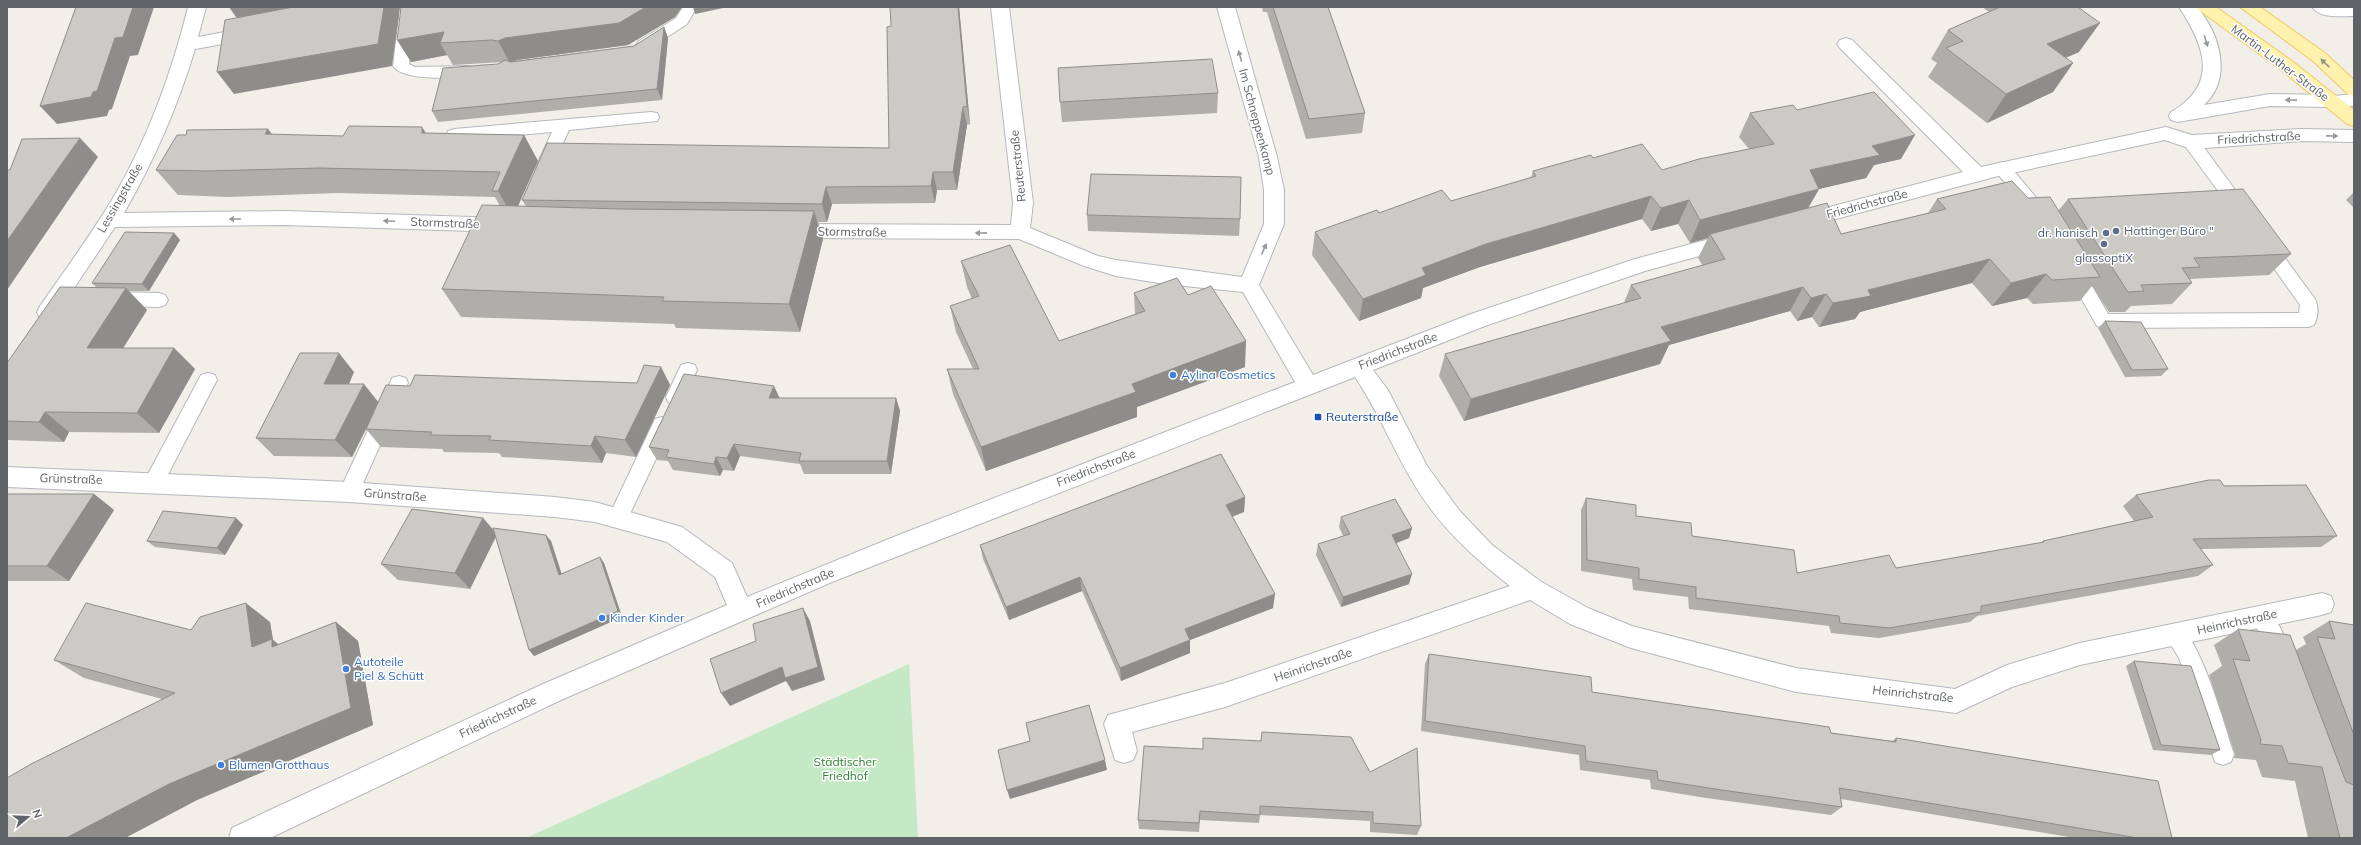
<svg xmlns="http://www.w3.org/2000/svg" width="2361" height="845" viewBox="0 0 2361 845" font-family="Mulish,sans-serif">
<rect width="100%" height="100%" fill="#f1efe8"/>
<path fill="#c5e8c5" d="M909,664L918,838H526Z"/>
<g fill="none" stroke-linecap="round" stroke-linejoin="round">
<g stroke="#b5b8bc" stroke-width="2">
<g id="lane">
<path d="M400,7H414L409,64L415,67L467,66L472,67L475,71L472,75C456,79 403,81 393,66Z"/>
<path d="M683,7H697L687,24L649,49H639L636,45L639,41L676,18Z"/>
<path d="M651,112L657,113L659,117L657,121L569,130L552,167L550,171L544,173L538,171L536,167L552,132L454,141L448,139L446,135L448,131L454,129Z"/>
<path d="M2191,136L2197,138L2247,206L2249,210L2247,214L2241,216L2235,214L2185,146L2183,142L2185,138Z"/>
<path d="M2002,162L2008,164L2034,195L2049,219L2047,223L2041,225L2035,223L2022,203L1996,172L1994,168L1996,164Z"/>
<path d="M2265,237L2271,239L2315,299C2319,307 2318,317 2314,325L2308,327L2103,328L2097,326L2065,270L2068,265L2074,263L2080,265L2108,314L2299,313L2300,305L2256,243L2259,239Z"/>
<path d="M110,292L159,293L165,295L168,300L165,305L159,307L110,306L104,304L101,299L104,294Z"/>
<path d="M688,363L695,365L697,370L682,402L675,405L668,402L666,397L681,365Z"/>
<path d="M208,373L215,375L217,380L161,488L154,490L147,488L144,482L147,476L201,375Z"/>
<path d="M399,376L406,378L408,383L359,492L356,498L349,500L342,498L339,492L390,383L392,378Z"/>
<path d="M662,417L669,419L672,425L628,518L625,524L618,527L611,524L608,518L655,419Z"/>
<path d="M2261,609C2279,615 2285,639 2291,656L2288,663L2280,666L2272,663L2263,639L2251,618L2254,611Z"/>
<path d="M2176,625C2200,634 2225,728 2234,754L2231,762L2223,765L2215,762L2179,658L2165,635L2169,628Z"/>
</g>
</g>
<g stroke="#b5b8bc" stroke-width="2">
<g id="street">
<path d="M188,7H206L198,37L251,27L257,29L260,33L257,37L251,39L195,49C178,106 154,161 124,213L285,211L503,218L510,220L513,225L510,230L503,232L285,225L115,227L54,318L47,320L40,318L37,312L40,306C66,269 93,232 116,193C149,135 172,72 188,7Z"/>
<path d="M991,7H1009L1033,203L1030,228L1098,256L1116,260L1242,277L1264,224V190L1259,157L1217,7H1235L1277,157L1284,190V224L1259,285L1313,375L1471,314L1635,259L1732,233L1739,235L1742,240L1739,245L1645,271L1485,326L1373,370L1388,390L1427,466L1459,510L1492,545L1540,581L1588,608L1632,626L1796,668L1955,689L2007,665L2080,643L2322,593L2331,596L2334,604L2331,612L2322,615L2080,665L2012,687L1956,713L1796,692L1631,648L1570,624L1530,600L1225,707L1132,732L1137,751L1133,760L1124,763L1115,760L1104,724L1108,715L1225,683L1510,586C1471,556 1435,522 1411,479C1391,445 1377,409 1355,377L832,582L561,700L270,838H229L232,828L270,810L543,684L727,605L715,577L667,542L595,522L555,517L349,502L7,487V467L349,482L555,497L595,502L682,527L732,563L747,597L901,534L1295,382L1243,292L1165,284L1116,276L1084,266L1019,239L791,238L784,236L781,231L784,226L791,224L1011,225L1013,203Z"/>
<path d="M2179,7H2197C2220,34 2233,78 2204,105L2270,94L2330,95L2336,97L2339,101L2336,105L2330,107L2270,106L2178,122L2171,120L2169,116L2171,112C2220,84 2204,45 2179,7Z"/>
<path d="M2312,7H2354V16C2341,16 2320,19 2312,7Z"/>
<path d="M1846,38L1852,40L1981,167L2166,127L2192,135L2302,129L2354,130V142L2302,141L2191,149L2165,140L2002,175L1802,228L1795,226L1792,221L1795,216L1963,172L1840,48L1837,44L1840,40Z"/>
</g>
</g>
<g stroke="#b6babf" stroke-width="2">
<path id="secondary" d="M2354,94V106L2324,105L2321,101L2324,97Z"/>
</g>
<g stroke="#f2c960" stroke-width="2">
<g id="primary">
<path d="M2195,7H2216L2292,61L2354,110V126L2347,124L2280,69Z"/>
<path d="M2240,7H2260L2325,53L2354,80V96L2348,94L2313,61Z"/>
</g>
</g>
<use href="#lane" fill="#fff" fill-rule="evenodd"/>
<use href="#street" fill="#fff" fill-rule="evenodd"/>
<use href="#secondary" fill="#fff" fill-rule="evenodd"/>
<use href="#primary" fill="#fff2af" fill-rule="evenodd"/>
</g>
<g fill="#afaea9">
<path d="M401,7H682L675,17L628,45L517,60L514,61L634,46L664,27L668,38L662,100L438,122L432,111L502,62L453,65L447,55L411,62Z"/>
<path d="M959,7L970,124L967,125L957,190H937L935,203L832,204L827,222H818L823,239L800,332L676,328L674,324L461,317L442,289L500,206L495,197L338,193L229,197L178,195L156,170L186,135L268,129L272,135L343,136L426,133L524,135L538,161L518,206H526L522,200L889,148L891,26Z"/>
<path d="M1262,7H1328L1365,113L1362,133L1306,139L1267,12H1263Z"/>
<path d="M1982,7H2078L2079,52L2066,58L2073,63L2053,92L1987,123L1928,77L1937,63L1931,59L1948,30L1989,12Z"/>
<path d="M1218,93L1217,113L1062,122L1060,102Z"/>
<path d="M1797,110L1901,159L1874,165L1866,178L1819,189L1808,208L1841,234L1928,213L1937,199L2028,198L2058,211L2068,199L2291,254L2269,275L2190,279L2192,283L2172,304L2131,306L2125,312H2109L2092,286L2080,301L2033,304L2027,298L1992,306L1972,283L1860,312L1855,319L1819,327L1812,317L1797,321L1790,311L1669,345L1660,364L1464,421L1439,376L1445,354L1624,303L1631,285L1703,266L1698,258L1708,238L1690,243L1678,224L1651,231L1642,219L1480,267L1423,288L1421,298L1359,321L1312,255L1315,232L1379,213L1451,201L1531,178L1533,171L1593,158L1662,170L1749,149L1739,137L1750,113Z"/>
<path d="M2354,192V208L2346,200Z"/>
<path d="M1087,215L1240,219L1239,236L1088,231Z"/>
<path d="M174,233L180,240L149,291H128L147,310L123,348H174L195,369L159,433L69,432L64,442L7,440V363L97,288L92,283Z"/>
<path d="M961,261L1059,341L1135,314L1134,293L1188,295L1245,367L1137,407V417L986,471L953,394L947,369H973L956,332L950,306L972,299L967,287Z"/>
<path d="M2105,321L2168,369L2161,376L2125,377L2098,328Z"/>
<path d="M661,367L670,385L636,457L606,453L602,463L502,457L499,453L444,452L442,449L381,447L366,429L352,457L274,456L256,438L354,372L349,384L378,402L410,386L637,383Z"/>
<path d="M774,386L779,398H896L900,411L891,474H804L800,464L740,456L734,471L723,470L720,476L673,470L668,461L657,460L649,447Z"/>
<path d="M2224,486L2337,536L2321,547L2201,549L2213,565L2198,576L1977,616L1970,622L1879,638L1831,633L1829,626L1689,609L1688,597L1633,590L1632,579L1581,571V510L1586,498L1692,536L1797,573L1896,568L2041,543L2043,541L2134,521L2123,506L2136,495Z"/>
<path d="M7,494H94L114,510L69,581H7Z"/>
<path d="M1245,497L1244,512L1232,517L1273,608L1190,640V653L1121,681L1082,591L1009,620L983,559L980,545Z"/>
<path d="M1341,517L1412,528L1409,538L1396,543L1409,584L1341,607L1316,555L1318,544L1343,536L1339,527Z"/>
<path d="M236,518L243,525L225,555L155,547L147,541Z"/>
<path d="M483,518L493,530L551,541L561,574L604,563L622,617L534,656L496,537L470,589L398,580L381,564Z"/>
<path d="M2329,621L2354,625V838H2308L2295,781L2262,777L2256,760L2234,758L2235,754L2209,675L2222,666L2214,645L2238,629L2296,650L2306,644L2303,637Z"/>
<path d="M270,622L273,640L279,645L336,622L358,641L373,725L197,800L125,838H7L162,699L84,678L54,660L191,630Z"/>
<path d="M1429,654L1592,692L1831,733L1892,741L1896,738L2172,838H2075L1841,799L1842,807L1831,815L1706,798L1651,789L1650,780L1580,770L1579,755L1421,731L1425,664Z"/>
<path d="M2134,661L2220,750L2211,755L2153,750L2126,666Z"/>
<path d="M1370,772L1421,826L1417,835L1370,832V821L1260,815L1259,823L1200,820L1199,832L1139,829L1138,820Z"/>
</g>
<g fill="#8f8d8a">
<path d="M133,7H154L138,55L130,56L112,109L109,110L107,116L57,124L40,106L93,92L115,38Z"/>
<path d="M229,7H350L243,27Z"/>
<path d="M384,7H400L392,66L234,94L217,72Z"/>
<path d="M646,7H682L675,17L628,45L517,60L510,63L498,41L505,38Z"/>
<path d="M693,7H728L695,14Z"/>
<path d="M958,7H959L970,124L967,106Z"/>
<path d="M2100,23L2079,52L2028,73L2047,44Z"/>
<path d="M664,27L668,38L662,100L657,89Z"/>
<path d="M444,32L440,43L447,55L411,62L397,40Z"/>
<path d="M2073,63L2053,92L1987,123L2006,94Z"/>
<path d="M963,107L967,125L957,190L953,172Z"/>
<path d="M422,127L438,152L422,133Z"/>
<path d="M268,129L288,155L265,134Z"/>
<path d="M524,135L538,161L513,217L498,191Z"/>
<path d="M1915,135L1901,159L1874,165L1866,178L1819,189L1806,212L1710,234L1708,238L1690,243L1700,220L1810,170L1872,146Z"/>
<path d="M80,138L98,157L7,290V241Z"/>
<path d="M933,172L937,190L935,203L931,186Z"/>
<path d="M826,187L832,204L827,222L822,204Z"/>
<path d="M1651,196L1642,219L1480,267L1423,288L1421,298L1359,321L1363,299L1422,268L1486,244Z"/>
<path d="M1689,200L1678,224L1651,231L1661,208Z"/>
<path d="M814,211L823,239L800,332L789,304Z"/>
<path d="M174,233L180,240L149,291L142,284Z"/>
<path d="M1990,259L1972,283L1860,312L1855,319L1819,327L1833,303L1868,290Z"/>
<path d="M2046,274L2027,298L1992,306L2011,283Z"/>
<path d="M1803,287L1790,311L1669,345L1660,364L1464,421L1471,399L1661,327Z"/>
<path d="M126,288L147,310L110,369L87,348Z"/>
<path d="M1826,294L1812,317L1797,321L1811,298Z"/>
<path d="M1246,341L1245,367L1137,407V417L986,471L981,447L1132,384Z"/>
<path d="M174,348L195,369L159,433L137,413Z"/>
<path d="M339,353L354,372L341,402L324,384Z"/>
<path d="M661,367L670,385L636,457L625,440Z"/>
<path d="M364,384L379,403L352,457L335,440Z"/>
<path d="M774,386L780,399L769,398Z"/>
<path d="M896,398L900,411L891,474L887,461Z"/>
<path d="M45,412L69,432L64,442L39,422Z"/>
<path d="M595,436L606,453L602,463L591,446Z"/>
<path d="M734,444L740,456L734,471L727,458Z"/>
<path d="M716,457L723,470L720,476L714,464Z"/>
<path d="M94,494L114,510L69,581L47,566Z"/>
<path d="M1245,497L1244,512L1225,519L1226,505Z"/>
<path d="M236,518L243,525L225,555L217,548Z"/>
<path d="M483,518L497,534L470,589L455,573Z"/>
<path d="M1412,528L1409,538L1389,546L1392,535Z"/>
<path d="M546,535L551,541L564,581L559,575Z"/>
<path d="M600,557L604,563L622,617L534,656L529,650Z"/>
<path d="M1412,574L1409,584L1341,607L1343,597Z"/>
<path d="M1080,577L1082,591L1009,620L1006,607Z"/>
<path d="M1275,594L1273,608L1190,640V653L1121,681L1120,668L1185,629Z"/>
<path d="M246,603L270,622L273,640L296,658L252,647Z"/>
<path d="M803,608L810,621L825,680L792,691L786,681L730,706L721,693Z"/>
<path d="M336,622L358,641L373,725L197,800L125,838H66Z"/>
<path d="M1105,760L1107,770L1010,799L1007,790Z"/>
</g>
<g fill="#cccac5" stroke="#8f8d8a">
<path d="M76,7H133L123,37L115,38L97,91L93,92L91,97L40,106Z"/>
<path d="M293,7H384L378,44L217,72L225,20Z"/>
<path d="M401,7H646L619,23L505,38L498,41L492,40L440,43L444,32L397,40Z"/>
<path d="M890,7H958L967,106L963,107L953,172H933L931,186L826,187L822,204L522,200L547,143L889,148L887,27L891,26Z"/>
<path d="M1273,7H1328L1365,113L1309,119Z"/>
<path d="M2000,7H2078L2100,23L2047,44L2073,63L2006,94L1946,48L1963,41L1948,30Z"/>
<path d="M664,27L657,89L432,111L443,68L498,64L505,60L511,62L634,46Z"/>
<path d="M1212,59L1218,93L1060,102L1058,68Z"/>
<path d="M1874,92L1915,135L1872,146L1880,155L1810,170L1819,189L1700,220L1689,200L1661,208L1651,196L1486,244L1422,268L1426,275L1363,299L1315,232L1377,210L1379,213L1442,190L1451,201L1536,176L1533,171L1591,155L1593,158L1642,144L1662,170L1699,159L1774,144L1750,113L1793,105L1797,110Z"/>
<path d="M349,126L422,127V133L524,135L498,191H492L500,172L319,168L208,171L156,170L177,135H186L187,130L268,129L265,134L343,136Z"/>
<path d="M80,138L7,241V170H10L22,139Z"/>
<path d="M1091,174L1241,177L1240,219L1087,215Z"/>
<path d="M2012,181L2028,198L2050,197L2100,277L2052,280L2046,274L2011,283L1990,259L1868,290L1871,296L1833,303L1826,294L1811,298L1803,287L1661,327L1671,341L1471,399L1445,354L1641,298L1631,285L1725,259L1710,234L1827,203L1841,234L1946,209L1937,199Z"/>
<path d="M2243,189L2291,254L2194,258L2200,267L2182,268L2192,283L2141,285L2144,291L2128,292L2068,199Z"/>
<path d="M482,205L621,209L814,211L789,304L662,301L664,297L442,289Z"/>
<path d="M125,232L174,233L142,284L92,283Z"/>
<path d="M1010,245L1059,341L1145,311L1134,293L1177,278L1188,295L1211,286L1246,341L1132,384L1136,392L981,447L947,369H979L950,306L979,296L961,261Z"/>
<path d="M60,287L126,288L87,348H174L137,413L45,412L39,422L7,421V363Z"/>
<path d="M2105,321L2141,322L2168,369L2132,370Z"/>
<path d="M300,353H339L324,384H364L335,440L256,438Z"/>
<path d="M644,365L661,367L625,440L595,436L591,446L489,440L491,436L430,435L432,432L366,429L386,385L410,386L415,375L637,383Z"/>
<path d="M684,374L774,386L769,398H896L887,461H799L801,453L734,444L727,458L716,457L714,464L666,457L669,450L649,447Z"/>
<path d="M1221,454L1245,497L1226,505L1275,594L1185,629L1190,640L1120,668L1080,577L1006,607L980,545Z"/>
<path d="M2209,480H2220L2224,486L2306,485L2337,536L2193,539L2213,565L1981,606V612L1889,628L1840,623L1839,616L1696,598V587L1639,579V568L1587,560L1586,498L1636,505V516L1691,523L1692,536L1794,550L1797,573L1889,555L1896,568L2044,542L2043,541L2153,517L2136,495Z"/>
<path d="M7,494H94L47,566H7Z"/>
<path d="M1395,499L1412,528L1392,535L1412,574L1343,597L1318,544L1350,534L1341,517Z"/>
<path d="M412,509L483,518L455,573L381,564Z"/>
<path d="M163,511L236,518L217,548L147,541Z"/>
<path d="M493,528L546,535L559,575L600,557L618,611L529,650Z"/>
<path d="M86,603L191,630L200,617L246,603L252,647L272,639V647L336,622L351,708L169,784L66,838H7V778L31,764L175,693L54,660Z"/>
<path d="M803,608L818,667L785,678L782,667L721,693L710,659L756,641L753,624Z"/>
<path d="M2329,621L2354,625V735L2317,637L2335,639Z"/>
<path d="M2238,629L2290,635L2346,782L2354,785V838H2340L2322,767L2288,763L2282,746L2260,744L2261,740L2233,659L2250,661Z"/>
<path d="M1429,654L1591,677L1592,692L1829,727L1831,733L1896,742V738L2158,781L2172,838H2138L1839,788L1842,807L1715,789L1658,780L1657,771L1586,761L1585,746L1425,721Z"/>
<path d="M2134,661L2191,666L2220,750L2161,745Z"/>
<path d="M1089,705L1105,760L1007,790L998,750L1030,741L1026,723Z"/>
<path d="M1262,732L1351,737L1370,772L1417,748L1421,826L1373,823V812L1260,806V815L1200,811L1199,823L1138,820L1144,746L1203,749V738L1261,741Z"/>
</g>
<defs><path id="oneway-solid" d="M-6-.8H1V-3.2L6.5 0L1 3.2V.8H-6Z"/></defs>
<g fill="#979a9d">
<use href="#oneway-solid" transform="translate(2206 41) rotate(73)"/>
<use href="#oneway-solid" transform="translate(1240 56) rotate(-106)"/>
<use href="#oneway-solid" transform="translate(2291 100) rotate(-179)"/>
<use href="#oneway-solid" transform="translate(2332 136) rotate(1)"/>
<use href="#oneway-solid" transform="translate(235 219) rotate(180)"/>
<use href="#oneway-solid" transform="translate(389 221) rotate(-178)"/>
<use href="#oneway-solid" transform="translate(981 233) rotate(179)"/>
<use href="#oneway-solid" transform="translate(1264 249) rotate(-67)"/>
</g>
<use fill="#979581" href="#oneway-solid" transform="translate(2325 63) rotate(-137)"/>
<g fill="#5c6f8a" stroke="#fff" stroke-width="1.5">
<circle cx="2116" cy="231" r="4"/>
<circle cx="2106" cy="233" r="4"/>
<circle cx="2104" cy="244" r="4"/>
</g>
<g fill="#3f7fe0" stroke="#fff" stroke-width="1.5">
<circle cx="1173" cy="375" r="4"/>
<circle cx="602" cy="618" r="4"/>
<circle cx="346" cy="669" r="4"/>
<circle cx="221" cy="765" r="4"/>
</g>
<rect fill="#1a4fb4" stroke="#fff" stroke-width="1.5" x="1314" y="413" width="8" height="8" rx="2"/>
<g text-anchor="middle" stroke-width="3" stroke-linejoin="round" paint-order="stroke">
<g font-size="12" fill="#5f6368" stroke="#fff">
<text transform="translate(2280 63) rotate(37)" y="4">Martin-Luther-Straße</text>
<text transform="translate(1257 122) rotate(75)" y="4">Im Schneppenkamp</text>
<text transform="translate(2259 138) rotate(-3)" y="4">Friedrichstraße</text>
<text transform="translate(1018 166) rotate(-96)" y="4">Reuterstraße</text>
<text transform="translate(120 198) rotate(-60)" y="4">Lessingstraße</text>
<text transform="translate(1867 204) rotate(-15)" y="4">Friedrichstraße</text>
<text transform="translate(445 223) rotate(2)" y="4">Stormstraße</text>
<text transform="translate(852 232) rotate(1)" y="4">Stormstraße</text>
<text transform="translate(1398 351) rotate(-21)" y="4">Friedrichstraße</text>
<text transform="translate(1096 468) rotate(-21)" y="4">Friedrichstraße</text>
<text transform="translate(71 479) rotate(2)" y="4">Grünstraße</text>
<text transform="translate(395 495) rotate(4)" y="4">Grünstraße</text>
<text transform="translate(795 588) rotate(-23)" y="4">Friedrichstraße</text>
<text transform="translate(2237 622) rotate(-12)" y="4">Heinrichstraße</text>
<text transform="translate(1313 665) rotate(-19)" y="4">Heinrichstraße</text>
<text transform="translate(1913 694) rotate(6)" y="4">Heinrichstraße</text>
<text transform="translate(498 717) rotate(-25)" y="4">Friedrichstraße</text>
</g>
<g font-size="12" fill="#4e5e75" stroke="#fff" text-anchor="start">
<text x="2124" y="235">Hattinger Büro "</text>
<text x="2098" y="237" text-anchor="end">dr. hanisch</text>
<text x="2104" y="262" text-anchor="middle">glassoptiX</text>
</g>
<g font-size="12" fill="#366cbe" stroke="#fff" text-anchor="start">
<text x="1181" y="379">Aylina Cosmetics</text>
<text x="610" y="622">Kinder Kinder</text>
<text x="354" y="666">Autoteile<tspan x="354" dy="14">Piel &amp; Schütt</tspan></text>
<text x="229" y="769">Blumen Grotthaus</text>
</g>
<g font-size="12" fill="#164399" stroke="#fff" text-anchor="start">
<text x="1326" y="421">Reuterstraße</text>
</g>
<g font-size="12" fill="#348238" stroke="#fff">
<text x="845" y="766">Städtischer<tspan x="845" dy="14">Friedhof</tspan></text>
</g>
</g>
<rect width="2361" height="845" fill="none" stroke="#5f6368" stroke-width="16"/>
<g transform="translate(28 817) rotate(71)" stroke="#ffffff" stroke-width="3" paint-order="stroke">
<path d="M0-3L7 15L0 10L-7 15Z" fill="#5f6368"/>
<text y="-6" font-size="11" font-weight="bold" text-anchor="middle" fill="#5f6368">N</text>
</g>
</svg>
